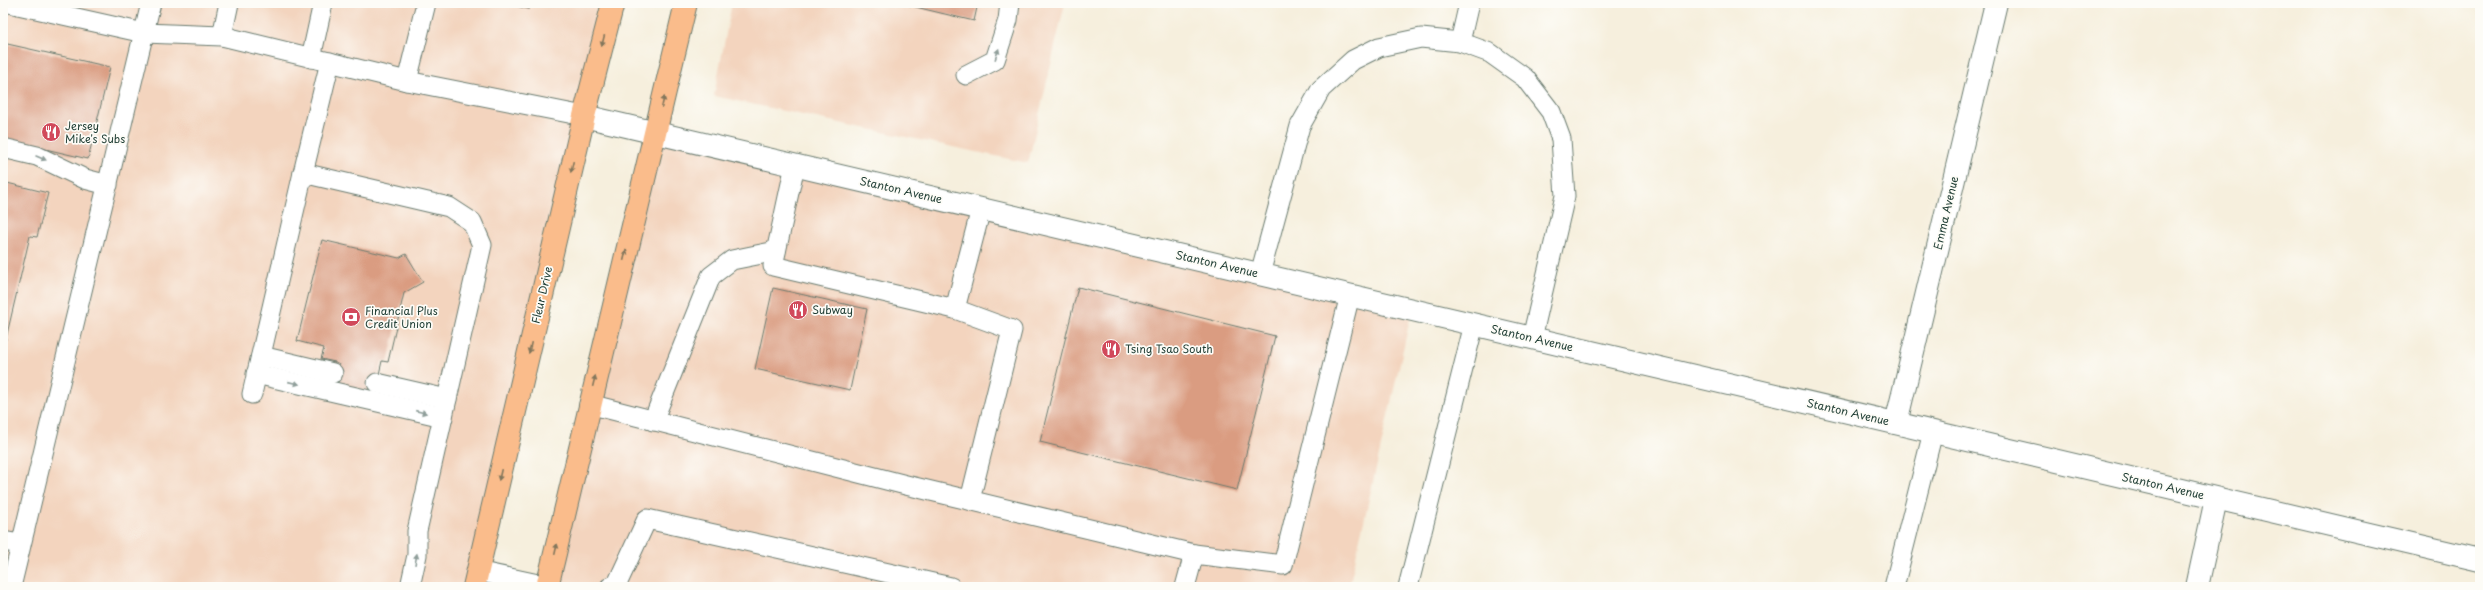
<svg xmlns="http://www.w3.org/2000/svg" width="2483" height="590" viewBox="0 0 2483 590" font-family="'Playpen Sans',sans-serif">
<rect width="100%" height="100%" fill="#fdfcf7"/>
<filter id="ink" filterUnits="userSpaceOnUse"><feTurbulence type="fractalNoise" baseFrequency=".025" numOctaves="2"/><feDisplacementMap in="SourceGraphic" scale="8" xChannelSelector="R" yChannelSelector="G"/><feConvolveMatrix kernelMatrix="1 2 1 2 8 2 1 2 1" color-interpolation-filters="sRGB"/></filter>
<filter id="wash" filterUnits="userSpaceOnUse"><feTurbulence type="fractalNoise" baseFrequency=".012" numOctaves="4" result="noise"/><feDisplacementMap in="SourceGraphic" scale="16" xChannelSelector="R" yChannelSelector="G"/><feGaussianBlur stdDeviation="0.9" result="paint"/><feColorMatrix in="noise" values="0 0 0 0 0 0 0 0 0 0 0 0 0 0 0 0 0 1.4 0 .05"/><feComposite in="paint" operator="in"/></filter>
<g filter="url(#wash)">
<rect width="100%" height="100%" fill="#f6efdd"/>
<g fill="#f3d4be">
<path d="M3,3H613L474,587H3Z"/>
<path d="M732,3H1065L1028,163L714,96Z"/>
<path d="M655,133L1412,310L1349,587H547Z"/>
</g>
<g id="blocks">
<g fill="#da9c81">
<path d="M503,3H530L529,9Z"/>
<path d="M899,3H978L974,21Z"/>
<path d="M3,43L110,67L88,159L3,139Z"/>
<path d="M3,182L48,193L37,237L30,236L4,347Z"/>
<path d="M322,240L399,258L406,254L423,282L404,293L388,362L382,361L373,401L329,391L335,362L321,359L324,348L297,341Z"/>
<path d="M1078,287L1275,336L1237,490L1040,442Z"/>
<path d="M773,288L867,309L850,390L755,369Z"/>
</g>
</g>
</g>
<g filter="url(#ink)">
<use href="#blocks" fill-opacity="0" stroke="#6a7b6f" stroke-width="1"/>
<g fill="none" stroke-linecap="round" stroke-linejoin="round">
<g stroke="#6a7b6f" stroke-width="21">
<g id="lane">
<path d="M9,3L144,33L222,36L407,81L584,116"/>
<path d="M222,36L229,3"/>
<path d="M1460,42L1469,3"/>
<path d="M311,58L323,3"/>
<path d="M330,62L303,173L449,207L472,222L482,245L417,531V555L410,587"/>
<path d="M966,75L995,60L1008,20L1010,3"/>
<path d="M407,81L426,3"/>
<path d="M3,148L37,156L85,179L108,185"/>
<path d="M795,165L773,266L955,309L981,209"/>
<path d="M1260,274L1300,126L1321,89L1353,60L1379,47L1421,38L1460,42L1490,53L1525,78L1551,112L1561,139L1565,196L1532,338"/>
<path d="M955,309L1012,330L970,500"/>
<path d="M261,356L333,373"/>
<path d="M256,374L443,417"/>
<path d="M377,383L447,399"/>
<path d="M252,394L303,173"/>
<path d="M589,404L906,485L1194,554L1185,587"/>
<path d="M653,421L711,276L732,260L776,251"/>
<path d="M3,541L20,544"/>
<path d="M1194,554L1283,565L1350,295"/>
<path d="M477,571L552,587"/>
<path d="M11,587L151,3"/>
<path d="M610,587L617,584L647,519L951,587"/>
<path d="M1408,587L1474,324"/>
<path d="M1894,587L1933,432"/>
</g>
</g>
<g stroke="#6a7b6f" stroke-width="24">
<g id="street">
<path d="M584,116L2480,560"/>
<path d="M1896,423L1996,3"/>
<path d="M2197,587L2216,499"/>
</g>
</g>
<g stroke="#6a7b6f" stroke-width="24">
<g id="primary">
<path d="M474,587L584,116L613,3"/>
<path d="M547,587L686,3"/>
</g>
</g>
<use href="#lane" stroke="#fff" stroke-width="19"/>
<use href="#street" stroke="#fff" stroke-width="22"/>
<use href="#primary" stroke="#fabc8b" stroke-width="22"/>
</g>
<defs><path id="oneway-solid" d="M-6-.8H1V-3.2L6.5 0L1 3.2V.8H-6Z"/></defs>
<g fill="#82765b">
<use href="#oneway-solid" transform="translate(603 41) rotate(104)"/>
<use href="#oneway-solid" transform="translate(663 102) rotate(-77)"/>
<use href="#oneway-solid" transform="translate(572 167) rotate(103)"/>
<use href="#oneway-solid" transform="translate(625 255) rotate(-76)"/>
<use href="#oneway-solid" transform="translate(530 348) rotate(103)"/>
<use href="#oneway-solid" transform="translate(594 381) rotate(-76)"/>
<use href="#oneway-solid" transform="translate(500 475) rotate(103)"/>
<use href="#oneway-solid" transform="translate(556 549) rotate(-77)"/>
</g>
<g fill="#8f9e9a">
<use href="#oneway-solid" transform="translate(997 54) rotate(-71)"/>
<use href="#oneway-solid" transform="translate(41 158) rotate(23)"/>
<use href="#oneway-solid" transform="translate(294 383) rotate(13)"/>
<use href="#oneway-solid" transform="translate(421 412) rotate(13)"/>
<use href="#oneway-solid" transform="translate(416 559) rotate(-80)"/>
</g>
</g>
<defs>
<g id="restaurant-disc" transform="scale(1)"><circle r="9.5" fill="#d1495b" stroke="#fdfcf7"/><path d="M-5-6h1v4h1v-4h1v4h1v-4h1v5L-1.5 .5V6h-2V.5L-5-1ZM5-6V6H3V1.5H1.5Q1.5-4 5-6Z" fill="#fff"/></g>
<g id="bank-disc" transform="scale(1)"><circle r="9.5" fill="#d1495b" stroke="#fdfcf7"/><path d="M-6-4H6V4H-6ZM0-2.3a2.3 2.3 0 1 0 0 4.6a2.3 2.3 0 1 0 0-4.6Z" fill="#fff"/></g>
</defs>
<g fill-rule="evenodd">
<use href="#restaurant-disc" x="51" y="132"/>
<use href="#restaurant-disc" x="798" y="310"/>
<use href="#bank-disc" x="351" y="317"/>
<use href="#restaurant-disc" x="1111" y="349"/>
</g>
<g text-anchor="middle" stroke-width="3.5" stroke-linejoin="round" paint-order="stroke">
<g font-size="11" fill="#1f3d34" stroke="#fdfcf7" text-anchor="start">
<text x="65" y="130">Jersey<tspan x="65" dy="13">Mike's Subs</tspan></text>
<text x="812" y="314">Subway</text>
<text x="365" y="315">Financial Plus<tspan x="365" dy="13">Credit Union</tspan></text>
<text x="1125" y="353">Tsing Tsao South</text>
</g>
<g font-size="11" fill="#1f3d34" stroke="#fdfcf7">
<text transform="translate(901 190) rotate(13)" y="4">Stanton Avenue</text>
<text transform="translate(1946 213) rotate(-77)" y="4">Emma Avenue</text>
<text transform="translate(1217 264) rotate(13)" y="4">Stanton Avenue</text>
<text transform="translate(542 295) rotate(-77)" y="4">Fleur Drive</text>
<text transform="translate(1532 338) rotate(13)" y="4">Stanton Avenue</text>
<text transform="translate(1848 412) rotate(13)" y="4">Stanton Avenue</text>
<text transform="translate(2163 486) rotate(13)" y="4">Stanton Avenue</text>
</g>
</g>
<rect width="2483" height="590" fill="none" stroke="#fdfcf7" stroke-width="16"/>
</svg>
